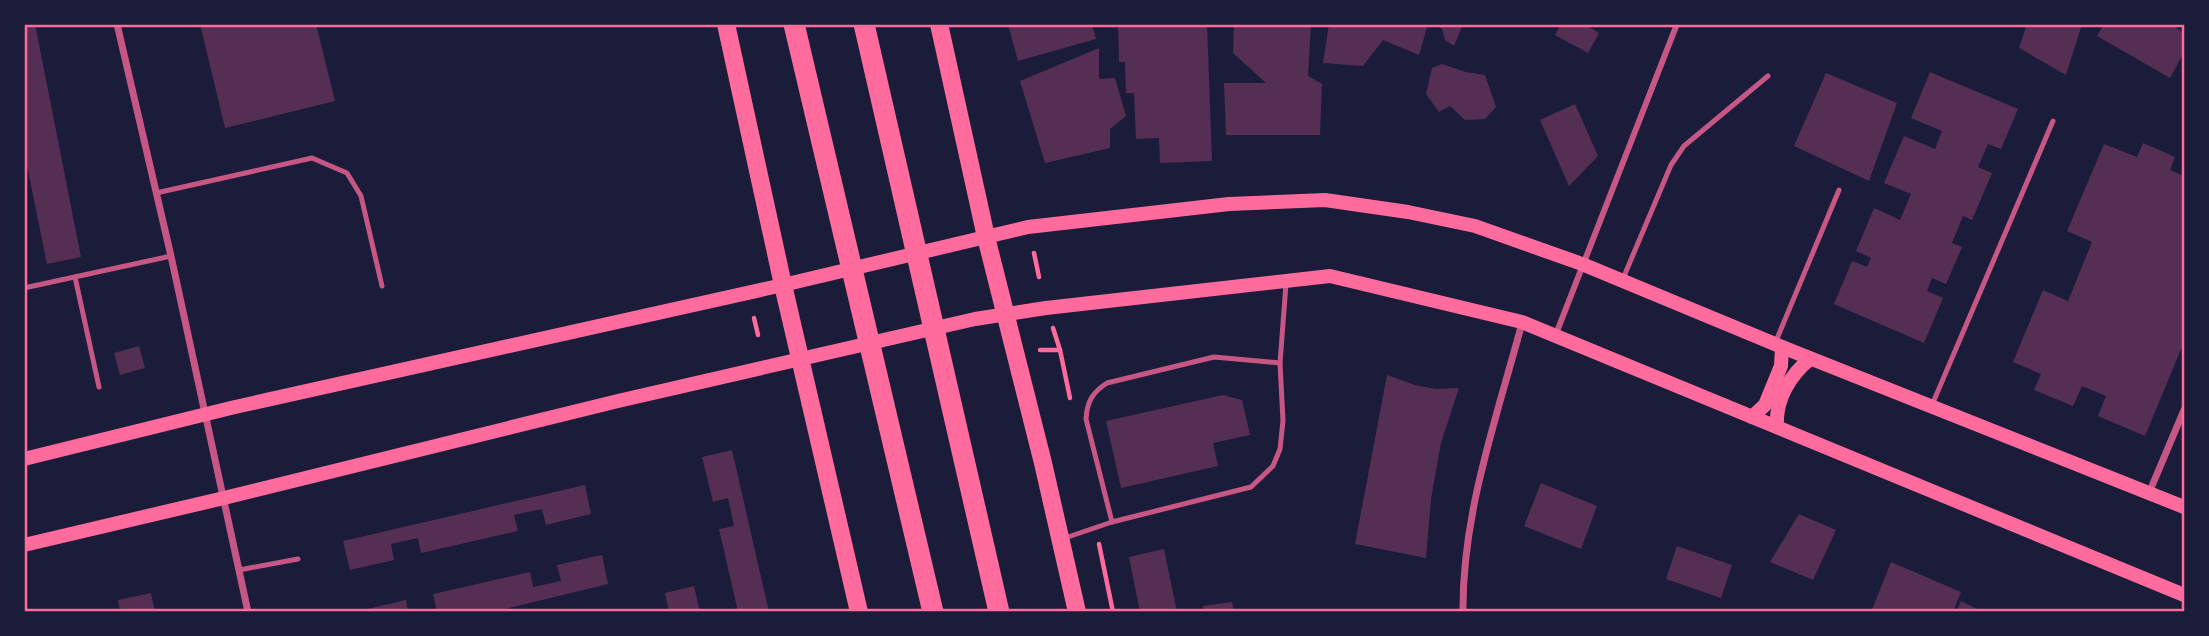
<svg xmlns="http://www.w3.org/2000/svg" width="2209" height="636" viewBox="0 0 2209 636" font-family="Signika,sans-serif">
<rect width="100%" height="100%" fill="#1b1b3a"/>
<g fill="#542f53">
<path d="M24,24H35L81,257L47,264L24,151Z"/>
<path d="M200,24H316L335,101L225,128Z"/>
<path d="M1008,24H1092L1096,39L1018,61Z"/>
<path d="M1118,24H1207L1212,161L1160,163L1159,138L1136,139L1134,93H1126L1125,62H1119Z"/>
<path d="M1234,24H1311L1308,76L1322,84L1320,135H1226L1224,83H1266L1233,53Z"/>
<path d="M1329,24H1428L1419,55L1383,40L1363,66L1323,63Z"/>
<path d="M1435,24H1463L1454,46L1445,40L1442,29Z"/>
<path d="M1561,24H1584L1599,33L1588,53L1555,35Z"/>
<path d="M2027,24H2082L2066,75L2019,48Z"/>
<path d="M2104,24H2170L2184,33V52L2170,78L2097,36Z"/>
<path d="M1099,48V79L1115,78L1126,116L1110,129V148L1045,163L1020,81Z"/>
<path d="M1442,64L1466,72L1485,75L1496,107L1485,119L1465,120L1450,106L1439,112L1426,94L1432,68Z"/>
<path d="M1930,72L2018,109L2001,149L1988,144L1978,167L1992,173L1972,220L1963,216L1952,243L1962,247L1946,284L1932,278L1927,291L1943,298L1924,343L1834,304L1852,261L1867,267L1871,258L1856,251L1874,208L1900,220L1911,194L1884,183L1904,136L1935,149L1942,131L1911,118Z"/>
<path d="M1826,73L1897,103L1869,181L1794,146Z"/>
<path d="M1575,104L1598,156L1569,186L1540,120Z"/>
<path d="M2143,143L2175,157L2170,170L2184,176V342L2145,436L2098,416L2106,396L2082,386L2073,406L2034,390L2041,374L2013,362L2043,290L2068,301L2092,242L2067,231L2104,144L2137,157Z"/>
<path d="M139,346L145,368L120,375L114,353Z"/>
<path d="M1387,375L1415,385L1436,389L1459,388L1441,443L1431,499L1426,558L1355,544Z"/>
<path d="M1223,395L1242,400L1250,435L1213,443L1218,466L1121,488L1106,421Z"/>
<path d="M732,450L769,612H738L719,529L734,526L728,498L713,502L702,457Z"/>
<path d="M1541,483L1597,506L1581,549L1524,526Z"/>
<path d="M585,485L591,514L546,525L542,509L514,515L518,531L421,553L418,538L391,544L394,560L350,570L343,541Z"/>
<path d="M1799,514L1836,530L1813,580L1770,562Z"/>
<path d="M1677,546L1732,565L1721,598L1666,579Z"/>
<path d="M1164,549L1177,612H1140L1129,557Z"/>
<path d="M602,555L608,584L492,612H437L433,594L530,572L533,587L561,581L557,565Z"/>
<path d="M1891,562L1961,592L1953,612H1871Z"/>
<path d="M694,586L700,612H669L665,593Z"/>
<path d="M151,593L155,612H120L118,600Z"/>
<path d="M406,600L408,612H363V610Z"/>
<path d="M1961,601L1983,612H1956Z"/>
<path d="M1232,602L1234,612H1204L1203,606Z"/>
</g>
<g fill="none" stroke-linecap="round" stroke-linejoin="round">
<g stroke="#ff6b9d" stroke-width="4.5">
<path d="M1034,253L1039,277"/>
<path d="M754,318L758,335"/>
<path d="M1053,328L1060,350L1070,398"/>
<path d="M1040,350H1060"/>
<path d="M1099,544L1113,612"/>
</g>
<g stroke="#c65784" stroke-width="5">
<path d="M156,193L312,158L347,173L361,196L382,286"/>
<path d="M75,277L99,387"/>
<path d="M1622,281L1671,165L1684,146L1768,76"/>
<path d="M24,288L171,256"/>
<path d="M1776,341L1839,190"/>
<path d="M1932,405L2053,121"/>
<path d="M1112,522L1086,419C1087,401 1093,392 1107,383L1214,357L1280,363"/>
<path d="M1062,539L1112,522L1251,487L1273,466L1280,449L1283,421L1280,363L1286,284"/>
<path d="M239,570L298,559"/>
</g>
<path stroke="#c65784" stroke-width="6" d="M1556,334L1677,24"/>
<g stroke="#c65784" stroke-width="7">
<path d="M117,24L171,256L248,612"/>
<path d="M2149,493L2184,410"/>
<path d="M1463,612C1462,513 1497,417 1522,323"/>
</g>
<g stroke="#ff6b9d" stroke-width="14">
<path d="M1752,417L1765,405L1781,366L1782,347"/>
<path d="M1777,427C1775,400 1790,375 1810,359"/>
<path d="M24,459L235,407L783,285L1028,227L1229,204L1325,200L1408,212L1475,226L1582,264L1782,347L2184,507"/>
<path d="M24,545L224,498L618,401L975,319L1046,308L1330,276L1522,322L2184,595"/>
</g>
<g stroke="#ff6b9d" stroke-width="18">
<path d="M726,24L783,285L859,612"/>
<path d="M939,24L986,237L1043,463L1077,612"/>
</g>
<g stroke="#ff6b9d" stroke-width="21">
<path d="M794,24L933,612"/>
<path d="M864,24L999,612"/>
</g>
</g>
<rect width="2209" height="636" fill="none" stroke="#1b1b3a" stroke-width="52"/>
<rect x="26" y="26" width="2157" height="584" fill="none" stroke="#ff6b9d" stroke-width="2.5"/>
</svg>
